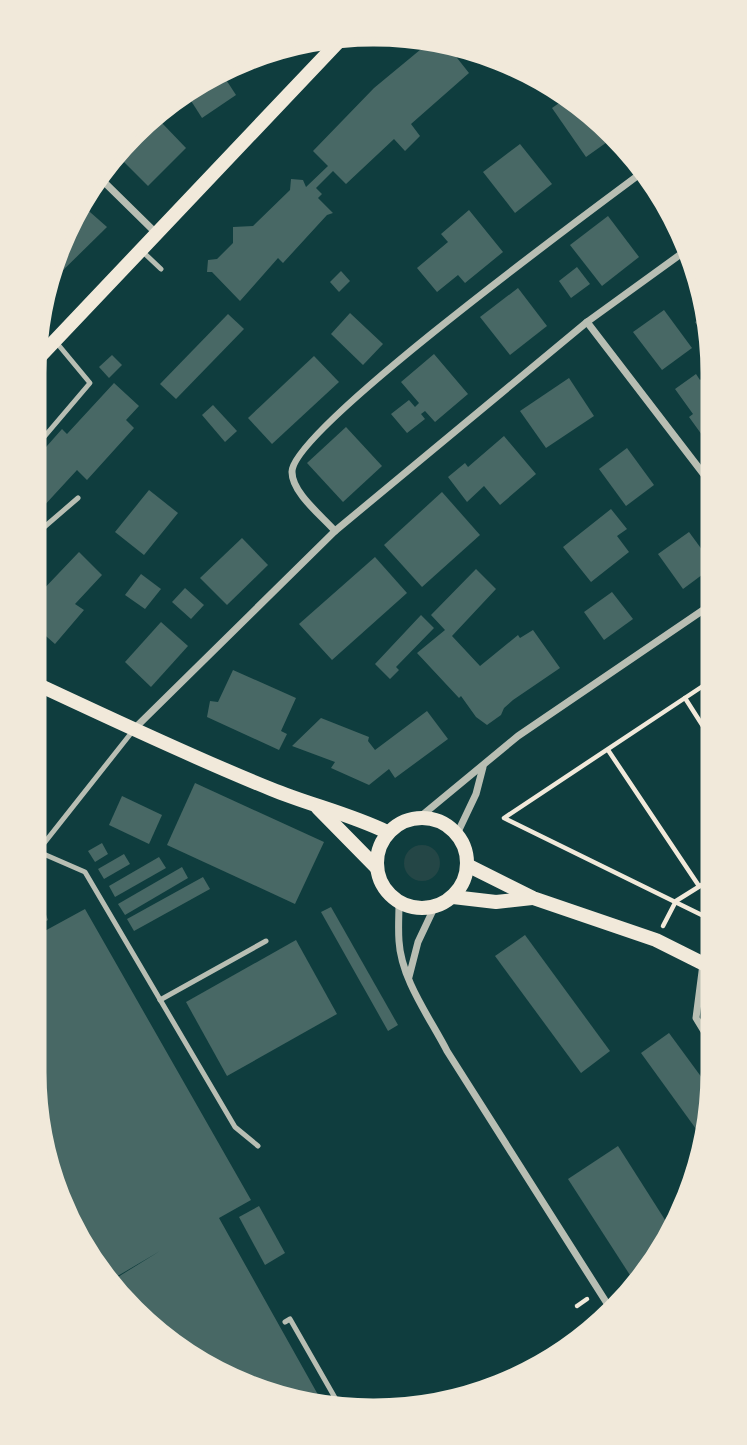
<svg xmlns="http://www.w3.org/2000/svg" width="747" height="1445" viewBox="0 0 747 1445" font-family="Figtree,sans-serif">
<rect width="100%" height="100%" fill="#0f3d3e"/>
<circle fill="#244646" cx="422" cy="863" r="18"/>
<g fill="#486865">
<path d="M432,40L446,44L469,73L411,124L420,136L405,151L394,139L346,184L333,171L316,188L322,194L318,198L333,213L327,215L283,263L278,258L240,301L212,272H207L208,260L217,259L233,243V227L253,226L290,190L291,179L303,180L306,187L328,166L313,151L374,88Z"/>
<path d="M221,72L236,95L202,118L186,93Z"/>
<path d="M572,94L617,135L586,157L552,108Z"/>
<path d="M161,122L186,148L148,186L122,160Z"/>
<path d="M520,144L552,184L515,213L483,172Z"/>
<path d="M82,205L107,227L49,284L65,222Z"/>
<path d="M469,210L503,252L465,283L458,275L437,292L417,268L448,242L441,234Z"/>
<path d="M608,216L639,257L602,286L570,245Z"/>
<path d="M577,267L590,284L571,298L559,281Z"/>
<path d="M341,271L350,281L339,292L330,282Z"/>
<path d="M518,288L547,326L510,355L480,317Z"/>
<path d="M664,310L692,348L662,370L633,332Z"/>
<path d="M710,311L714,328V350L695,322Z"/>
<path d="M350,313L383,344L363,365L331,334Z"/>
<path d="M228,314L244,329L176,399L160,384Z"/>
<path d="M434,354L468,394L435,422L425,411L421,414L425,419L407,433L391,414L409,400L415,407L419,403L401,382Z"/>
<path d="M112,355L122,365L109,378L99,367Z"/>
<path d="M314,356L339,382L272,444L248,418Z"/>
<path d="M714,370V381L715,453L689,417L693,414L675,389L696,374L700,380Z"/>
<path d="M569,378L594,416L546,448L520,411Z"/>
<path d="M114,383L139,406L126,420L134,428L87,480L77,470L42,508L30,498V447L39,455L62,429L67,434Z"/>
<path d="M213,405L237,431L225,442L202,415Z"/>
<path d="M346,427L382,466L343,502L307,463Z"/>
<path d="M504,436L536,474L500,505L484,486L467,502L448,477L465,463L468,467Z"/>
<path d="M627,448L654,485L626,506L599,469Z"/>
<path d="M149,490L178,513L144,555L115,532Z"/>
<path d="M442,492L480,535L422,587L384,545Z"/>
<path d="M611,509L627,529L617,536L629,552L591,582L563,547Z"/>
<path d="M689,532L714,566L683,589L658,554Z"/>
<path d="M242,538L268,565L227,605L200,578Z"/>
<path d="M79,552L102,575L75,604L84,610L55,644L31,623L46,603L38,595Z"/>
<path d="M375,557L407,593L332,660L299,624Z"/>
<path d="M476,569L496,589L452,636L480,666L518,635L520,638L533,630L560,668L513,700L504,708L501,715L487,725L476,717L461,696L459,698L417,653L445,630L431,615Z"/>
<path d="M141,574L161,589L145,609L125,595Z"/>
<path d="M185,588L204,605L191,619L172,602Z"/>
<path d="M612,592L633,619L604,640L584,612Z"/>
<path d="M421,615L434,628L396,667L399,670L390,679L375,664Z"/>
<path d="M161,622L188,646L151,687L125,662Z"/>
<path d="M233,670L296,698L281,731L287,734L279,750L207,717L210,701L218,702Z"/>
<path d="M427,711L448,739L395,778L389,769L369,785L331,768L335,762L292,746L321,718L369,737L368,741L375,750Z"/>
<path d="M195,783L324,842L295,904L167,845Z"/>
<path d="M122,796L162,815L149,844L109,825Z"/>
<path d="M102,843L108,854L95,862L88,851Z"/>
<path d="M124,854L130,864L104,879L98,869Z"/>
<path d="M159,857L166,868L115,897L109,886Z"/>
<path d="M182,867L188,878L125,915L118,904Z"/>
<path d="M203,877L210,889L134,931L127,919Z"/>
<path d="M30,890L41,901L48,920L30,930Z"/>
<path d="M331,907L398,1025L388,1031L321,912Z"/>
<path d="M85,909L251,1200L219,1218L326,1409H306L183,1358L105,1285L160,1251L104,1284L48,1182L30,1071V939Z"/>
<path d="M525,935L610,1051L581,1073L495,956Z"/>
<path d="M296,940L337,1014L227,1076L186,1002Z"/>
<path d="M669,1033L716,1097L704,1140L641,1053Z"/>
<path d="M618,1146L674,1234L637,1286L568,1179Z"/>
<path d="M259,1206L285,1253L265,1265L239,1217Z"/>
</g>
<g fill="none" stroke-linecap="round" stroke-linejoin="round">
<g stroke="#f1e9da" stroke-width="4.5">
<path d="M715,678L504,818L716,922"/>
<path d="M685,698L715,745"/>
<path d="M608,750L699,886"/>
<path d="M663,926L676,901L716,876"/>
<path d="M577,1306L587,1299"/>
</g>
<g stroke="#b8beb3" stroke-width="5">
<path d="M143,252L161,269"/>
<path d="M33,450L90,383L56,342"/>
<path d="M30,521L42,529L78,498"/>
<path d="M30,541L42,529"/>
<path d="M39,852L85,872L235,1127L258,1146"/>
<path d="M30,861L132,732"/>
<path d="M160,1000L266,941"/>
<path d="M285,1322L290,1319L342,1410"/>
</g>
<g stroke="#b8beb3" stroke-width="7">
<path d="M99,177L156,233"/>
<path d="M587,322L715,489"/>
<path d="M335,531C322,516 292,493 292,472C291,430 600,204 648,168"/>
<path d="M135,728L335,531L587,322L692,246"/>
<path d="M420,817L518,736L715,602"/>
<path d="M457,834L476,794L483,767"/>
<path d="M399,903C399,915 398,928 399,941C401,979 430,1018 447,1051L615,1316"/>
<path d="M703,964L696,1018L716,1051"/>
<path d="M409,977L418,942L435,906"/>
</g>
<g stroke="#f1e9da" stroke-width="14">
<path d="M30,367L342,38"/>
<path d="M30,681C110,718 189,756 271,789C310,805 350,814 387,832"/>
<path d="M318,808L376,867"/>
<circle cx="422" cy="863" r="45"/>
<path d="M467,865L533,898L656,940L716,970"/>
<path d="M453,897L496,902L532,898"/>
</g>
</g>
<path d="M0 0H747V1445H0ZM373 42H374A331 331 0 0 1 705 373V1072A331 331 0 0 1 374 1403H373A331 331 0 0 1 42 1072V373A331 331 0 0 1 373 42Z" fill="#f1e9da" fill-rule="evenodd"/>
<path fill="none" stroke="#f1e9da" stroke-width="9" d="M373 42H374A331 331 0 0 1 705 373V1072A331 331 0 0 1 374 1403H373A331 331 0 0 1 42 1072V373A331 331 0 0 1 373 42Z"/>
</svg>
